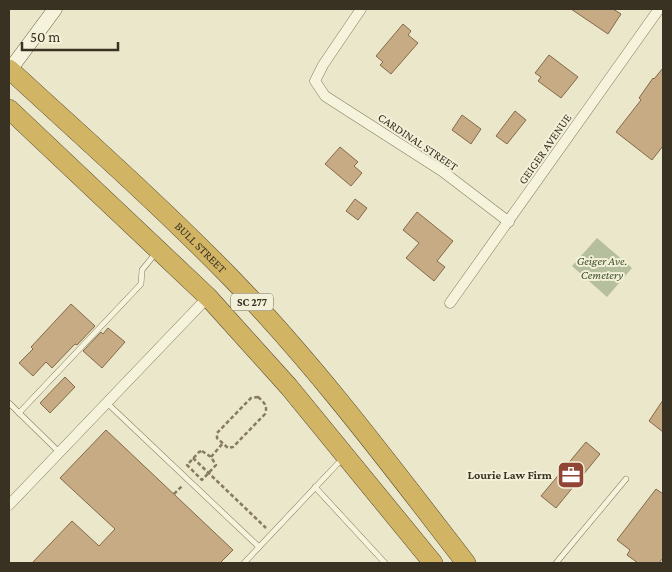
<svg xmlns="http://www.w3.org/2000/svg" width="672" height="572" viewBox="0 0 672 572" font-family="'Crimson Pro',serif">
<rect width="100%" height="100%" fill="#ebe7ca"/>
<path fill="#b5bf9d" d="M597,238L632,268L607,297L572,266Z"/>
<g fill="#c6ab84" stroke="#846a48">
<path d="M571,9H613L621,14L608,34Z"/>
<path d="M403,24L411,31L408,35L418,43L391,74L380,65L383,62L376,56Z"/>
<path d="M549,55L578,77L561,98L538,81L541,77L535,73Z"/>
<path d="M663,68V146L652,160L616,132L641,100L639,98L653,78L654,79Z"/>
<path d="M515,111L526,120L507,144L496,136Z"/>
<path d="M462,115L481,129L471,144L452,130Z"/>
<path d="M340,147L358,162L354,166L362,173L351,186L325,164Z"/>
<path d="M355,199L367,208L358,220L346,211Z"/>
<path d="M417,212L453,241L437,261L445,267L434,281L406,258L419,243L403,230Z"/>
<path d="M71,304L95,326L77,345L75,344L52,368L46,362L33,376L19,363L33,349L31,347Z"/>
<path d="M108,328L125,342L102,368L83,351L101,332L103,334Z"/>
<path d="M65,377L75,387L50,413L40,403Z"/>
<path d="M663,400V432L649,421Z"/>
<path d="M106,430L233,550L220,563H32L72,521L99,546L115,529L60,478Z"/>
<path d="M586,442L600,454L556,508L541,496Z"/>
<path d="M656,489L663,494V558L659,563H638L627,555L630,550L617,540Z"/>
</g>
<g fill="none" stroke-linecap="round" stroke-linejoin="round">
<g stroke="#877b60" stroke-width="6">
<g id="lane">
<path d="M9,403L59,452"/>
<path d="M107,403L259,547"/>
<path d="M19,413L141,284L142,270L155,254"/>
<path d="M315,487L385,563"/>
<path d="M244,563L343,458"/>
<path d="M556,563L626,479"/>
</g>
</g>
<g stroke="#877b60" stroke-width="11">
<g id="street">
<path d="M361,9L323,65L315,81L325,96L442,171L509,222"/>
<path d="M450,303L659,9"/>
<path d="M9,505L208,297"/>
</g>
</g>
<g stroke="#695d43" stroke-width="15">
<path id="secondary" d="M9,71L55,9"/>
</g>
<g stroke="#554934" stroke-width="20">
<g id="highway">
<path id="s1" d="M9,69C84,138 161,206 232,279C317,367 391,466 466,563"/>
<path d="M9,109L208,297L289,387L433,563"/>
</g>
</g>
<g stroke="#877b60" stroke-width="2.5" stroke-dasharray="4 2.5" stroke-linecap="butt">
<path d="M258,397C264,402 268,406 265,414L233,447L228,448L217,438V433L248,401L251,398Z"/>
<path d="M202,451L211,457L216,465L202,480L187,465L199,452Z"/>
<path d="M211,457L223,443"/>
<path d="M193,458L266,528"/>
<path d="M174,494L183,485"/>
</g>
<use href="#lane" stroke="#f6f3dd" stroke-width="5"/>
<use href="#street" stroke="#f6f3dd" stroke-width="10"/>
<use href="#secondary" stroke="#f6f3dd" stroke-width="14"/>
<use href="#highway" stroke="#d1b564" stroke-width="19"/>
</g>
<defs>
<g id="office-square" transform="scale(1.4375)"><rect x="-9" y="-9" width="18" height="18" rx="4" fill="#904535" stroke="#f3f0d9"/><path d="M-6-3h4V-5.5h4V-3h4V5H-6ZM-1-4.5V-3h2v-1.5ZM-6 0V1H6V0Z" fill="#fff"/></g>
</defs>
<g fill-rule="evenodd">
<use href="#office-square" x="571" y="475"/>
</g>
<g text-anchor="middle" stroke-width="4" stroke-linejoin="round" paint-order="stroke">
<rect fill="#f3f0d9" stroke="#716a59" stroke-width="1" x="231" y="293.5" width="42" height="17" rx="4"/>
<g font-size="11" font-weight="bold" fill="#393122">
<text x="252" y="306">SC 277</text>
</g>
<g font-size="12" fill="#393122" stroke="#f3f0d9">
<text transform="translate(418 142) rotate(34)" y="4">CARDINAL STREET</text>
<text transform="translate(545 149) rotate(-55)" y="4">GEIGER AVENUE</text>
<text dy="4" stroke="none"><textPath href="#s1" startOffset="262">BULL STREET</textPath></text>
</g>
<g font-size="12" font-style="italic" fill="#42532b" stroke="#f3f0d9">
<text x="602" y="265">Geiger Ave.<tspan x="602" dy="14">Cemetery</tspan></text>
</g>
<g font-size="12" font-weight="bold" fill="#393122" stroke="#f3f0d9" text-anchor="end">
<text x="552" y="479">Lourie Law Firm</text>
</g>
</g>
<rect width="672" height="572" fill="none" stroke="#393122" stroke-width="20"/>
<path d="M22 42v8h96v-8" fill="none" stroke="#393122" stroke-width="2.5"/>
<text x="30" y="42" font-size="15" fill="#393122" stroke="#f3f0d9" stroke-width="4" paint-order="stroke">50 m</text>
</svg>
